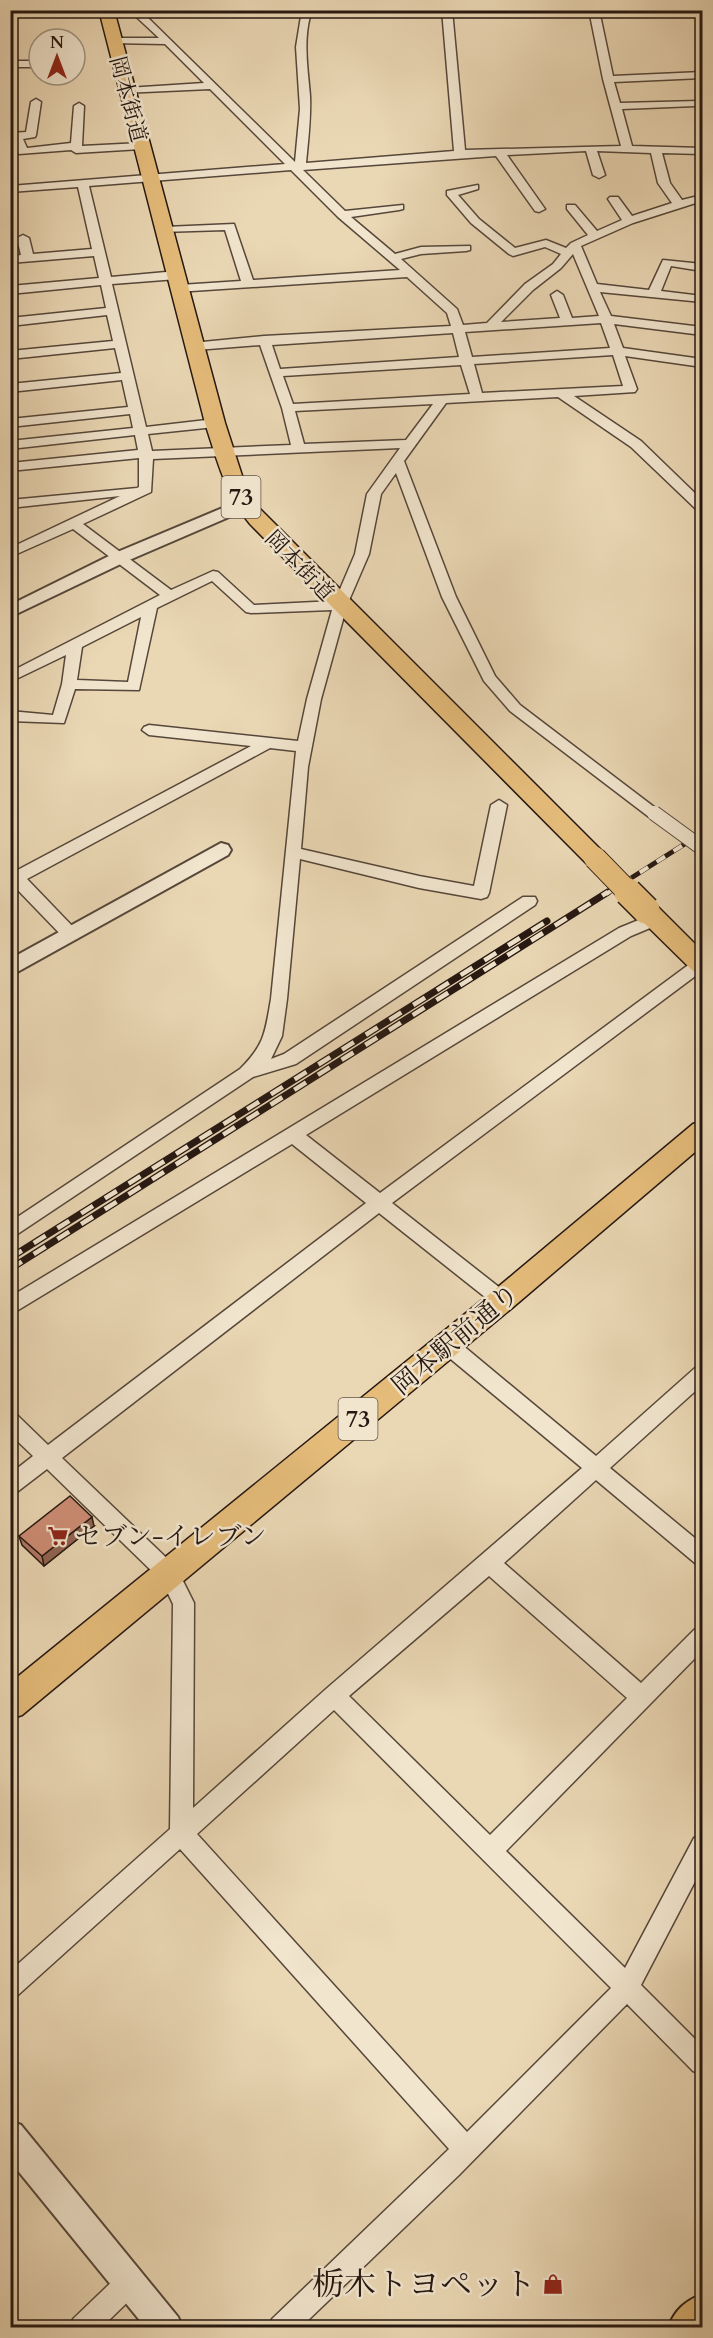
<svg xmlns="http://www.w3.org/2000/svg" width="713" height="2338" viewBox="0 0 713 2338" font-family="Cardo,'Noto Serif JP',serif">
<rect width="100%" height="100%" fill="#ead7b4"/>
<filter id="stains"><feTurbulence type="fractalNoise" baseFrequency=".00333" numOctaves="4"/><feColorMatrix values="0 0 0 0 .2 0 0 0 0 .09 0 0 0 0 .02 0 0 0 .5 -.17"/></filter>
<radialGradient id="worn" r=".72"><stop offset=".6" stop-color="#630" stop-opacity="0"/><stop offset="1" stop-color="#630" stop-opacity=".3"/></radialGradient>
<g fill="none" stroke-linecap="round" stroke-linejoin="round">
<g stroke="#56473a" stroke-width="3">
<g id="minor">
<path d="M129,10H140L295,162L300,109L296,47L302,10H338L310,16C303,43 308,70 310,96C311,119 308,141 306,163L454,151L442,10H452L465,150L621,146L603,79L589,10H599L613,76L702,72V78L614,82L620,103L699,101V105L695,106L622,109L632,146L702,148V154L662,153L670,183L682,200L702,195V201L633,223L581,246L597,284L649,290L663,260L702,264V271L671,266L661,291L702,296V302L600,292L611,316L702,327V335L614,324L623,348L702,359V367L625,356L637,389L635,392L574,396L641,441L702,500V511L697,510L631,447L558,397L446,403L404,461L456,597L495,676L520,705L662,813L659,817H649L510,711L484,681L442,597L396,473L381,494L369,554L347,605L321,699L308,767L301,849L419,876L474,886L491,805L499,800L507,805L489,893L487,897L481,899L419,888L300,859L287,999L282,1036L271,1059L284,1054L523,897H535L537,901L535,905L296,1064L253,1077L10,1239V1222L240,1069C265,1044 265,1033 271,999L296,751L270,748L27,879L77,931L79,935L77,939H65L10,882V874L251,746L149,735L142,730L144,727L149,725L298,741L307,699L332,610L251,613L246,612L212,581L157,608L139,690L75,689L64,723L10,721V711L53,715L62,684L66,655L10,682V672L160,595L73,529L10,557V548L120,496L10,508V500L137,488L139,487V458L10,471V463L138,450L135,435L10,449V441L133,428L130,414L10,427V419L128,407L122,380L10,392V384L121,373L115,348L10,359V351L113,341L107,315L10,326V318L106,308L101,285L10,294V286L99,278L94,256L10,263V256L21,255L17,238L23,235L29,238L33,254L92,249L78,187L10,192V186L285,164L210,89L123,93V89L127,88L204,83L165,44L110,43V39L114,38H159ZM586,151L593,175L599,178L605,175L597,151L651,153L658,183L672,203L632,216L618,197H610L608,199L622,220L597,231L575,205H567V209L588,235L571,243L566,248L546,240L515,248L479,219L458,195L478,189V185L447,191V195L471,223L509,254L513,256L545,247L561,254L553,264L525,284L487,323L463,325L457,309L401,259L421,254L466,251L470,250V246L421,247L395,254L351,217L399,210L403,209V205L345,211L303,170L496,156L535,211L539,212L545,209L507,155ZM291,170L338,217L400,270L253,280L234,224L165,227L159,230L161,232L225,230L241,281L180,285L176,286V292L407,277L447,313L451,326L264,336L192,343L190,346L192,349L196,350L260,345L282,408L291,445L152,451L148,434L215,427L221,423L215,419L146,427L112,284L177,279L183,275L177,271L111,277L89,186ZM573,254L599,316L572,318L563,295L557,291L551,295L560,318L501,322L533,290L561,268ZM601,323L610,348L472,357L465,332ZM453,333L459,357L280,369L272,345ZM613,355L623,386L482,393L474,364ZM461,365L470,394L293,404L283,376ZM433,404L406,440L304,444L295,411ZM400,448L367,494L355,554L335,601L254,605L218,572L213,571L171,590L83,524L151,492L153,459ZM141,617L128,682L77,680L82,647Z"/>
<rect x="10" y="61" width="29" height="6"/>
<path d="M75,61L80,63V67L75,68Z"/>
<path d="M36,99L41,102L36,135L35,137L23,139L27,148L71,143L74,106L79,103L84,106L82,146L141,143L146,146L141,149L76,153L71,150L19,154L10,139V133L26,132L31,102Z"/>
<path d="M656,913L662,915L664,919L662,923L631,936L306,1135L380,1193L695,960L702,959V971L392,1203L509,1295L511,1300L509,1305L502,1308L495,1305L379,1213L62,1458L176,1567L194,1603L193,1808L326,1689L582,1468L441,1351L438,1345L441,1339L448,1337L455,1339L596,1456L695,1368L702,1366V1385L610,1468L702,1544V1565L695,1563L596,1480L504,1563L641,1683L694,1630L702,1627V1651L506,1851L625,1968L694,1838L702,1835V1868L641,1985L702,2046V2074L693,2071L627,2004L459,2175L300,2328H268L272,2319L449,2149L180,1849L18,1995L10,1999V1971L170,1829L173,1604L162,1581L47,1469L17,1492L10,1495V1474L33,1456L10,1434V1413L17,1415L48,1445L366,1203L292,1144L10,1315V1297L619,928ZM489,1576L627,1698L490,1835L349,1696ZM334,1710L611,1988L467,2132L197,1834Z"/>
<path d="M130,2269L139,2273L143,2282L139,2291L101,2328H69L73,2319L121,2273Z"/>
</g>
</g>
<g stroke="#56473a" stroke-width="4">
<g id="tertiary">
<path d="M244,499L252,504L250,508L127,561L10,617V605L115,553Z"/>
<path d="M221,843L228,845L231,850L228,855L10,976V959Z"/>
<path d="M10,2121L21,2125L178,2317L183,2328H146L10,2161Z"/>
</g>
</g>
<g stroke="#251711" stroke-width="3">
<g id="primary">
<path d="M99,10H114L225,423L245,485L253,502L603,852L607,858L603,864L595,866L587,864L250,524C225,494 217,459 205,423Z"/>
<path d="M646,901L655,904L702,951V974L693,971L637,916L634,910L637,904Z"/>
<path d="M702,1121V1146L512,1308L22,1715L10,1719V1683L492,1292L693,1124Z"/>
</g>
</g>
<g stroke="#251711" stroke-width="4">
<path id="trunk" d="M702,2294V2328H668C675,2310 684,2302 702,2294Z"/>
</g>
<use href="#minor" fill="#f1e5ce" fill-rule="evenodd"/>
<use href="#tertiary" fill="#f1e5ce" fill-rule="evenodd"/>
<use href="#primary" fill="#e5bc7a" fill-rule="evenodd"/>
<use href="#trunk" fill="#e5bc7a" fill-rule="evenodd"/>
<g stroke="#251711" stroke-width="5">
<path id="rail-far1" d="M606,894L702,833"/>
</g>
<g stroke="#251711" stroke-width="7">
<g id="rail">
<path d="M10,1258L547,921"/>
<path d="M10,1269L608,892"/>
</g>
</g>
<use href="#rail-far1" stroke="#f1e5ce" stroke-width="4" stroke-dasharray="10" stroke-linecap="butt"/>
<use href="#rail" stroke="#f1e5ce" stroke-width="4.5" stroke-dasharray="14" stroke-linecap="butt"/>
<g stroke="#56473a" stroke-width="16" stroke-linecap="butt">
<path id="minor-bridge" d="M654,813L702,848"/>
</g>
<g stroke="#251711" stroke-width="24" stroke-linecap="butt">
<path id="primary-bridge-far1" d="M595,858L630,894"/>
</g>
<g stroke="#251711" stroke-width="30" stroke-linecap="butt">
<path id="primary-bridge" d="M628,892L646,910"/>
</g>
<use href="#minor-bridge" stroke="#f1e5ce" stroke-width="14"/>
<use href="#primary-bridge-far1" stroke="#e5bc7a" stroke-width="22"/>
<use href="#primary-bridge" stroke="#e5bc7a" stroke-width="27"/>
</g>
<path fill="#b17965" stroke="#251711" stroke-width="1.5" d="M94,1526L44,1566L22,1545L19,1536Z"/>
<path fill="#906352" stroke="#251711" stroke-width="1.5" d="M92,1517L94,1526L44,1566L42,1556Z"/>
<path fill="#ce8d75" stroke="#251711" stroke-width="1.5" d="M70,1496L92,1517L42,1556L19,1536Z"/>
<defs>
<g id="supermarket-bare" transform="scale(1.62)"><path d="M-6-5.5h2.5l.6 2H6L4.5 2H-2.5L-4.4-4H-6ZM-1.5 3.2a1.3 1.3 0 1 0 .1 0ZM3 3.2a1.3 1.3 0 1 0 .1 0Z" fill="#8f2418" stroke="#f1e5ce" stroke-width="2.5" paint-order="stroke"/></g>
<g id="shop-bare" transform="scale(1.62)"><path d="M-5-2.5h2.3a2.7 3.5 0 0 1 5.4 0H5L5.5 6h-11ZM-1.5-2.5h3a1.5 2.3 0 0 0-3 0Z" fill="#8f2418" stroke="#f1e5ce" stroke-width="2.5" paint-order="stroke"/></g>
</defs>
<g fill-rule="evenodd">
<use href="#supermarket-bare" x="58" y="1536"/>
<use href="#shop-bare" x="553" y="2284"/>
</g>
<g text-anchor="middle" stroke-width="5" stroke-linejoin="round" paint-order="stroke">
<g font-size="22" fill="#251711" stroke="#f1e5ce">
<text transform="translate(129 99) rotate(75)" y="8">岡本街道</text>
<text transform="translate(300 565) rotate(46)" y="8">岡本街道</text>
</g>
<g fill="#f1e5ce" stroke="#62554a" stroke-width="1.5">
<rect x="221.5" y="476" width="39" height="42" rx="4.5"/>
<rect x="338.5" y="1398" width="39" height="42" rx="4.5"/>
</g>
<g font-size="24" font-weight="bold" fill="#251711">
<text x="241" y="505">73</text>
<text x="358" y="1427">73</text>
</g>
<g font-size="26" fill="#251711" stroke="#f1e5ce">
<text transform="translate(455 1339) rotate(-40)" y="9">岡本駅前通り</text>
</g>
<g font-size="26" fill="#251711" stroke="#f1e5ce" text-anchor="start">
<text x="75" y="1545">セブン-イレブン</text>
</g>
<g font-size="32" fill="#251711" stroke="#f1e5ce" text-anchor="end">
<text x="536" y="2295">栃木トヨペット</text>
</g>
</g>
<rect width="713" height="2338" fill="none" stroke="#ead7b4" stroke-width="36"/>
<rect x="12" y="12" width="689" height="2314" fill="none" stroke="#251711" stroke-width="3"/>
<rect x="18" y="18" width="677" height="2302" fill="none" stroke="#251711" stroke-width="1.5"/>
<g transform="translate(57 57)"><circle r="28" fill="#f1e5ce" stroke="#9f9382" stroke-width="1.5"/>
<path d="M0-4.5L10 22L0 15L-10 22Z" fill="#8f2418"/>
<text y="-9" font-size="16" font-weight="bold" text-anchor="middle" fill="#251711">N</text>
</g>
<rect width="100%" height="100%" filter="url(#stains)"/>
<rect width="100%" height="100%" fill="url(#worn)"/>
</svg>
